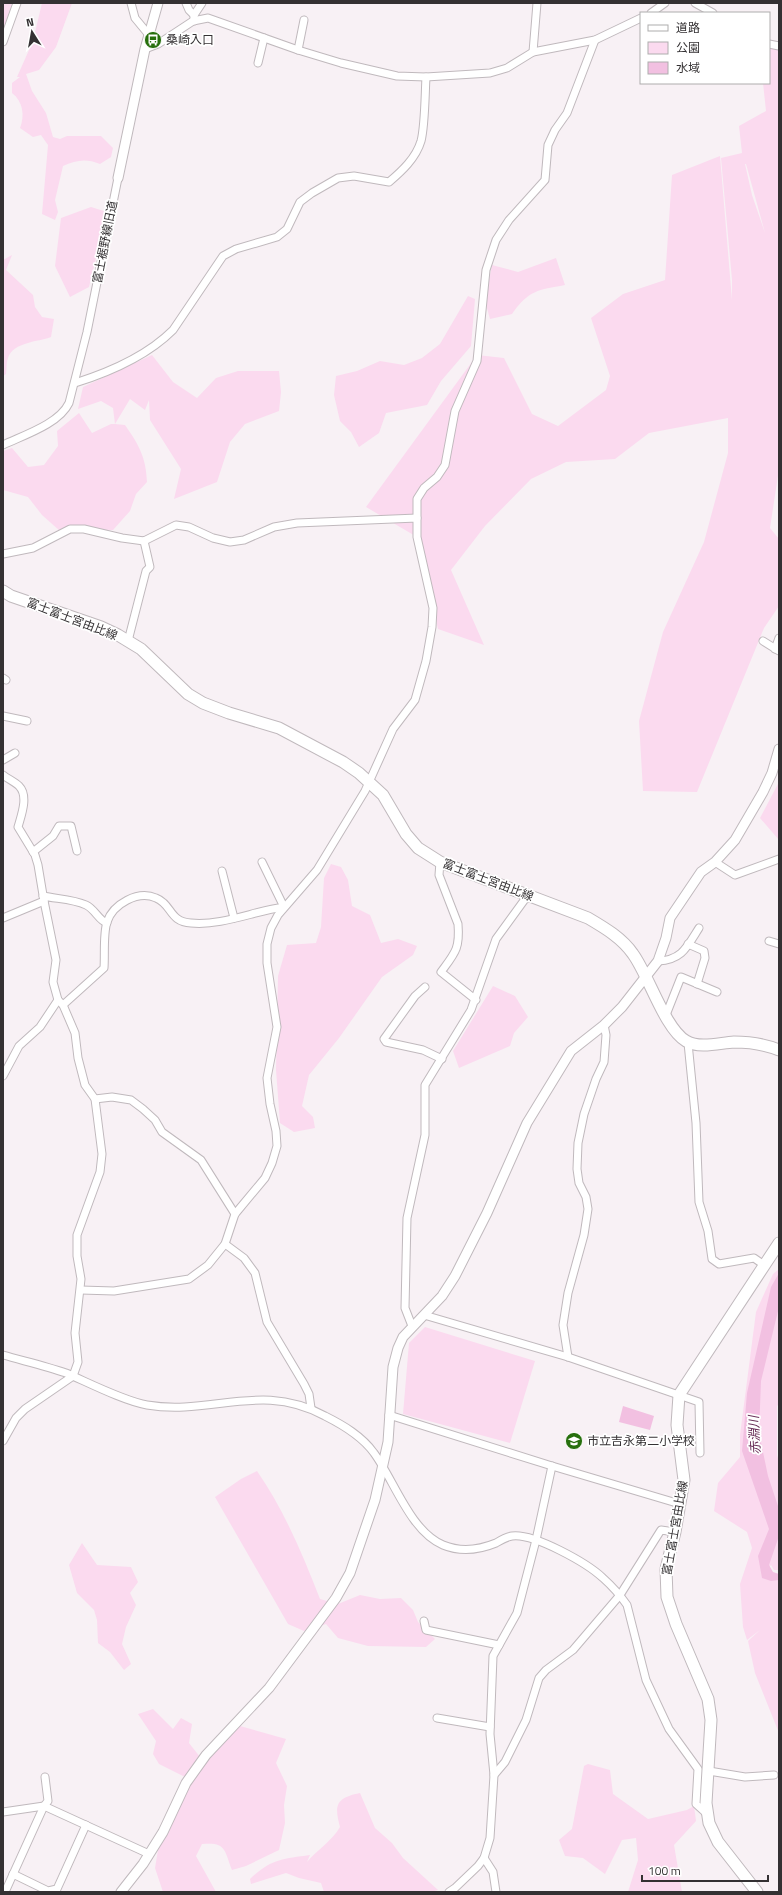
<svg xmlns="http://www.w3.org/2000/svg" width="782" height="1895" viewBox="0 0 782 1895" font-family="'Titillium Web','Noto Sans JP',sans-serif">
<rect width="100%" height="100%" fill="#f8f1f5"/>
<g fill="#fbdaef" fill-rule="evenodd">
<path d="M3,3H12L3,30Z"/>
<path d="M42,3H72L56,47L39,70L26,74L32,91L46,113L53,137L60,139L67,136H101L113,148L111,157L100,164C86,158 76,160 63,166L55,200L58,212L55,220L42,214L48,145L41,135L33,137L20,128C25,116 23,101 12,93V83L20,77H17L33,41Z"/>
<path d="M769,48L779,50V469L770,528L779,539V606L764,628L697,792L643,791L639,721L663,632L704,542L728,453V418L649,433L615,459L566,462L531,479L485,526L451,570L484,645L438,629L417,537L366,507L477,355L504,358L532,414L558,426L606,390L610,376L591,318L623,294L665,280L672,175L720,156L732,300V280L721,158L742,153L739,126L766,111L763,83H769ZM745,164H746L765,233L752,195Z"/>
<path d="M91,207L107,212L89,287L70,297L55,266L61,218Z"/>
<path d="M12,255L6,270L33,295L35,307L42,317L54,319L51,337C38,342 13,342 8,358C6,363 7,369 6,374L3,376V260Z"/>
<path d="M556,258L565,285C538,290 529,290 512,314L490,319L485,301L492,265L518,272Z"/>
<path d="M468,296L475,299L471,346L441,381L427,405L386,413L379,433L359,447L351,432L340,421L334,395L336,376L357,371L380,361L404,365L422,358L440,344Z"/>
<path d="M152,355L173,382L197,398L216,378L238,371H279L281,392L279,411L245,424L230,442L217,482L174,499L181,469L150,420L149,400L145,410L130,399L115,424L125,425C139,445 146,457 147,482L136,494L130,511L113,530L77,529L60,531L42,515L28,497L3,490V451L12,448L28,467L44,465L58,446L57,431L79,413L92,433L111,424H115L113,408L101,401L78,409L83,387Z"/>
<path d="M779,782V840L760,818Z"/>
<path d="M331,864L341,867L348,880L352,906L370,915L381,943L398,939L417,946L413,955L382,977L339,1038L309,1075L302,1106L313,1117L315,1128L294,1132L280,1123L276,1070L278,976L287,945L316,943L321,927L324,878Z"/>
<path d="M493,986L515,996L528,1017L514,1033L510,1046L459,1068L453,1051Z"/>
<path d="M779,1269V1404L777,1406V1455L779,1462V1570H774L771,1565L766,1571L779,1575V1733L755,1673L748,1641L760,1630L747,1640L743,1627L740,1584L752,1548L747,1532L714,1511L718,1483L740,1457V1435L756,1312L773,1274Z"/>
<path d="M425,1327L535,1361L510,1443L403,1414L409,1343Z"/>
<path d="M257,1471C284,1510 303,1555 320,1599L338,1604L360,1595L380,1599L401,1598L413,1610L418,1622L435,1639L426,1647L368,1646L338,1638L326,1624L304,1631L288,1624L215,1497L241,1479Z"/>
<path d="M82,1543L97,1565L131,1567L138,1582L130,1593L136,1605L126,1627L122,1644L131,1664L124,1670L110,1652L98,1643L97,1620L94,1610L77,1593L69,1565Z"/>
<path d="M153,1709L173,1729L181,1718L192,1724L189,1743L204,1762L229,1735L240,1726L286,1739L276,1763L287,1786L284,1805L285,1823L279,1850L246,1866L232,1870C224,1849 226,1842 202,1844L196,1856L216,1892H163L155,1868L158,1850L191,1780L159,1764L153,1754L156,1741L138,1714Z"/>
<path d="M588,1764L610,1770L613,1794L648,1819L687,1810L694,1806L696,1821L674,1845L682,1892H628L638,1860L636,1838L622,1840L605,1874L583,1858L565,1856L559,1840L572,1829L584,1766Z"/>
<path d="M360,1793L375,1828L392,1843L403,1858L438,1890L431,1892H324L321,1883L299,1878L286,1873L251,1884L250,1879C271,1859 282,1859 310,1855L307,1862C318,1849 332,1841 340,1827C334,1805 336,1798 360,1793Z"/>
</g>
<g fill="#f2c0e1">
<path d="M779,1273V1307L761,1381L759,1433L768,1476L779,1509V1536L769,1565L773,1572L779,1574V1580L771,1581L762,1578L758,1556L769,1529L742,1451L747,1393L771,1287Z"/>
<path d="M623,1406L654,1416L650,1430L619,1422Z"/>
</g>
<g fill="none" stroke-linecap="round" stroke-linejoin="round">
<g stroke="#c0b9bd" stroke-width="9">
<g id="minor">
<path d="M131,3L135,18L149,35"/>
<path d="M186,3L189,10L194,15"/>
<path d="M695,3L713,13"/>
<path d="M651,13L665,3"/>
<path d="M194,21V15L202,3"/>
<path d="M3,42L17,3"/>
<path d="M769,44L779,46"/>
<path d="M145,49L158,44L193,21L208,18L298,50L341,63L397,76L426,77L490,73L507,68L533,52L595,40L641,18"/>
<path d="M298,50L304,20"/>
<path d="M533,52L537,3"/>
<path d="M258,63L264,38"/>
<path d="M75,383C110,372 147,356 173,330L223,256L236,249L277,237L287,229L300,202L312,193L338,178L354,176L389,182C402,171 416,158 421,141C425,126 425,94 426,77"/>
<path d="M3,445C24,435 59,424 69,403L87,332L118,178"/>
<path d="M417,518V499L424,488L437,477L445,465L455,411L477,361L486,270L496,240L509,220L545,180L548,145L555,130L567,113L595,40"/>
<path d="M3,554L33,548L70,529H84L122,538L144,541L176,525L189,527L213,538L230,542L244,540L274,527L297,523L417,518V537L433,608L432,627L426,661L415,700L393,729L365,791L317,870L278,915L271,928L267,944V963L277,1027L267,1078L270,1104L276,1131L277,1146L272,1163L265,1178L235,1214L225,1244L208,1265L189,1279L114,1291L81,1290"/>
<path d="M128,641L146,571L150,567L144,541"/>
<path d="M763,641L779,651"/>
<path d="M775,649L779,638"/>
<path d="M3,678L6,680"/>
<path d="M3,716L27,721"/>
<path d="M3,760L15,753"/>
<path d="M3,775C8,779 15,782 19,786C29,796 21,816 18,827L35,855L38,865L44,901L56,960L53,982L58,1000L63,1005L75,1033L78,1058L85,1085L95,1099L102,1154L100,1172L77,1235V1256L81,1279L75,1333L78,1362L73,1376L25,1409L16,1418L3,1441"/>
<path d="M33,852L53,836L59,826H71L77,851"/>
<path d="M440,862L439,875L458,924C460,949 455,953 441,972L476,1000"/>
<path d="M715,862L735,875L779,859"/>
<path d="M222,871L234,918"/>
<path d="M43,896C57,899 73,899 86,905C95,909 99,921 107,923"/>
<path d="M3,918L44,901"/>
<path d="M769,941L779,944"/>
<path d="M688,944L704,951L705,958L697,984"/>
<path d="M658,961C682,960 687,947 699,928"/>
<path d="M425,987L415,996L384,1039L386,1042L423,1050L442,1059"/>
<path d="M63,1005L104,968C105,955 103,934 107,922C113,904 138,890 156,898C172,904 169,922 191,923C222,926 254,911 284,907L262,862"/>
<path d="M666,1015L681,977L717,992"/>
<path d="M688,1043L696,1123L699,1202L708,1231L712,1259L719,1264L754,1258L764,1265"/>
<path d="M3,1076L19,1046L40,1027L58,1000"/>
<path d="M95,1099L112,1097L131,1100L143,1109L155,1120L162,1132L201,1160L235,1214"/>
<path d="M225,1244L244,1258L255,1273L267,1322L304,1384L309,1394L311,1408"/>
<path d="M424,1315L568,1357L699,1402L700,1453"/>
<path d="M412,1326L405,1308L407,1218L425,1135V1085L471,1010L496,939L528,895"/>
<path d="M3,1355C24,1361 46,1366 66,1373C89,1383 124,1401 147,1405C212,1416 261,1381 325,1416C343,1425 362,1436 374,1453C394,1480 410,1531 443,1545C460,1552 479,1550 496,1543C501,1540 506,1537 512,1536C534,1533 587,1563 603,1578C612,1586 620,1595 627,1605L646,1680L669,1729L698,1769L696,1804L707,1814"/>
<path d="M568,1357L563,1325L568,1293L584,1235L588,1209L586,1197L579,1183L577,1169L578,1143L584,1114L596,1079L604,1062L606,1035L604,1025"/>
<path d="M389,1415L552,1466L680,1504"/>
<path d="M424,1621L426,1630L499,1645"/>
<path d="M437,1718L490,1727"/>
<path d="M709,1771L745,1777L774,1775"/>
<path d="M494,1775L490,1734L493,1656L517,1613L536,1540L552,1466"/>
<path d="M3,1812L44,1806L149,1854"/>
<path d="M484,1858L493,1872L496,1892"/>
<path d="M13,1874L48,1891L57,1889L86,1825"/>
<path d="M5,1892L44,1806L48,1801L45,1777"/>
<path d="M449,1892L455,1888L478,1866L484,1858L490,1838L494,1775L505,1762L526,1720L539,1678L546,1670L573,1650L620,1595L661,1530L675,1532"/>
</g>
</g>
<g stroke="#c0b9bd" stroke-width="11">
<g id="tertiary">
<path d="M118,178L145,49L158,3"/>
<path d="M121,1892L143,1864L163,1832L186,1783L206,1755L269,1688L336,1598L350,1573L375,1500L388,1442L393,1367L398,1348L403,1337L442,1296L455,1276L487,1213L527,1123L571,1051L604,1025L622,1007L658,961L666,938L670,918L701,872L715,862L735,840L763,792L772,773L779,749"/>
</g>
</g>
<g stroke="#c0b9bd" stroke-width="13">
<g id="primary">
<path d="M3,591L11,596L101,627L118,635L141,649L188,694L203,703L229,713L279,728L343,762L359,773L383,795L406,834L418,848L440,862L588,918C605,928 622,938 633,954C649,976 665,1029 686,1041C700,1049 719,1043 734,1042C750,1042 764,1044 779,1050"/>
<path d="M757,1892L718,1842L709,1823L706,1803L711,1720L708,1699L676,1624L667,1597L666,1569L675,1532L684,1480L677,1425L679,1395L779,1243"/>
</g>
</g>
<use href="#minor" stroke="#fff" stroke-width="7"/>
<use href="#tertiary" stroke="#fff" stroke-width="9"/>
<use href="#primary" stroke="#fff" stroke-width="11"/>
</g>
<defs>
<g id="bus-disc" transform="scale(0.9)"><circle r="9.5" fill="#276f0d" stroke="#fff"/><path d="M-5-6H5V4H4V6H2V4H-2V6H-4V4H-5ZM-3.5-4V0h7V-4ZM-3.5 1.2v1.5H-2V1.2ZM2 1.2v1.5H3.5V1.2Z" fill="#fff"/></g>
<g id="school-disc" transform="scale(0.9)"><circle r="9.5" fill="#276f0d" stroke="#fff"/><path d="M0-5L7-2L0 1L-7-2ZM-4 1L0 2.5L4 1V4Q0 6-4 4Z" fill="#fff"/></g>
</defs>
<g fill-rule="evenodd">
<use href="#bus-disc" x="153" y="40"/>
<use href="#school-disc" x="574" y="1441"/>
</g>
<g text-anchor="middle" stroke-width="3.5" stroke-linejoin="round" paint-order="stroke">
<g font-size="12" fill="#343133" stroke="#fff" text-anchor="start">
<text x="166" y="44">桑崎入口</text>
<text x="587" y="1445">市立吉永第二小学校</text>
</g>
<g font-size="12" fill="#343133" stroke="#fff">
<text transform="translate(105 242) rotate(-79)" y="4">富士裾野線旧道</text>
<text transform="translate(72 619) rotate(21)" y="4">富士富士宮由比線</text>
<text transform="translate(488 880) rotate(21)" y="4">富士富士宮由比線</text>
<text transform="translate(675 1528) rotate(-80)" y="4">富士富士宮由比線</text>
</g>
<g font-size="13" font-style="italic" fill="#672d57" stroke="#fff">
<text transform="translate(754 1435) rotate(-93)" y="5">赤淵川</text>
</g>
</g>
<rect width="782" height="1895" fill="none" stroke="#343133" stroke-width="8"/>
<rect x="640" y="12" width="130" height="72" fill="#ffffff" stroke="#aeadad"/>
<rect x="648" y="25" width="20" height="6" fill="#ffffff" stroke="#aeadad"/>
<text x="676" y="32" font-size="12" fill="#343133">道路</text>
<rect x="648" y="42" width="20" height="12" fill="#fbdaef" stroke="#aeadad"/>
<text x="676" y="52" font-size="12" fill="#343133">公園</text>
<rect x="648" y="62" width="20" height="12" fill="#f2c0e1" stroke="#aeadad"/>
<text x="676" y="72" font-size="12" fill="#343133">水域</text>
<g transform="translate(32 32) rotate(349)" stroke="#ffffff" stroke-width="3" paint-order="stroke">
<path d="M0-3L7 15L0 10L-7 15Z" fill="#343133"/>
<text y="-6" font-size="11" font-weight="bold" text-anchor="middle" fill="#343133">N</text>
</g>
<path d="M642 1875v6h126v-6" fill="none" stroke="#343133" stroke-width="2"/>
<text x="648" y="1875" font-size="12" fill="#343133" stroke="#ffffff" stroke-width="3" paint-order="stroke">100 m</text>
</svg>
